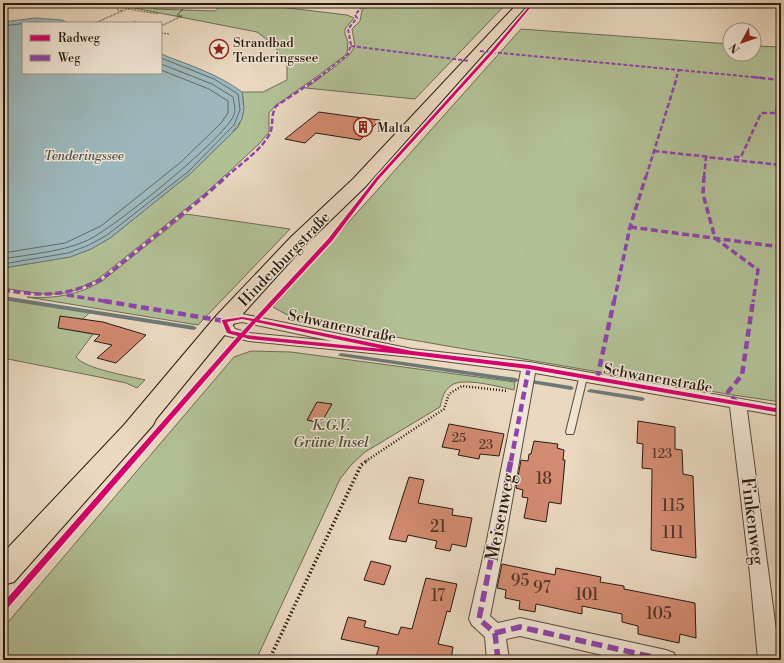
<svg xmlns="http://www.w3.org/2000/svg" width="784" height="663" viewBox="0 0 784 663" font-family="'Libre Bodoni',serif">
<rect width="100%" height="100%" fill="#ead8c0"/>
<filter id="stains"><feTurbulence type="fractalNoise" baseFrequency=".005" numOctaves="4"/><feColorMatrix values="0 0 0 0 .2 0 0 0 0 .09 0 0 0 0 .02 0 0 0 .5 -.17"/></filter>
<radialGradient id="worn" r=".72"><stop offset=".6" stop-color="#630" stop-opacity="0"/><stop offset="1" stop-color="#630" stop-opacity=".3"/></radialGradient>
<g fill="#b2c096" stroke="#6c6d53">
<path d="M127,3H160L153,7H155L154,9L215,11L220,6L208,3H246L347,15L354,18L345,29V34L348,42L347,54L319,75L275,106L269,113V132L259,144L207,192L98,279L76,290L61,294H41L3,288V268L70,257L91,249L110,238L191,173L238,127C244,115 245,106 242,92H263L287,80V64L273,44L257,32L129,7Z"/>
<path d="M371,3H507L415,99L306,88L336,66L350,54L355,46L352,29L360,21L362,10Z"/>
<path d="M521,29L730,44V54H754V46L781,47V402L733,395L296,320L273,307Z"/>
<path d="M186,214L290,229L198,325L27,297C54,299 79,295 102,281Z"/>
<path d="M3,299L90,312L72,330L93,334L76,357C85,369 129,376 145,380L137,388L126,383L99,377L3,358Z"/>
<path d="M251,351L291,352L515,382L514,390C500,387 463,377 452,385C444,390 442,398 440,407L365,452L351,465L340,479L256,660H3V628L234,357Z"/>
</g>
<path fill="#9cb8bc" stroke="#6d7977" d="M35,18L62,20L68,23H23V73H161V54C189,65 218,74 242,92L244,109L242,119L232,133L191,173L110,238L91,249L70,257L3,268V22Z"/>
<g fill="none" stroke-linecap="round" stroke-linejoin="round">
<g stroke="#616966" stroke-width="1">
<path d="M3,26L35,22L51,23"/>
<path d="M3,253L65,243L101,226L181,162L221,123L228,113V101L209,89L161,70"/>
<path d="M3,259C31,254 61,252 86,241C112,230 225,138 234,115C236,109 234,103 233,97L212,84L161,64"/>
<path d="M3,264L68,253L89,245L107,235L189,171L234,125L240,110L238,94L214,79L161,58"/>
</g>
<g fill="#6d7977" fill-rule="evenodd">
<path d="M3,296L194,326L197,328L194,330L3,300Z"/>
<path d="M341,353L516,378L519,380L516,382L339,356L338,355Z"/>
<path d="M532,380L571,386L574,388L571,390L530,383L529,382Z"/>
<path d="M590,389L642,397L644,398L645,399L644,400L642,401L588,392L587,391Z"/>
</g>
</g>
<g fill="#d38b71" stroke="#261a10">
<path d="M319,112L355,117L380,120L360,140L316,133L305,143L285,139Z"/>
<path d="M60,316L103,322L146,335L116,363L97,358L112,345L94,341L100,335L58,328Z"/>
<path d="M317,402L332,404L321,423L307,420Z"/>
<path d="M638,421L675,427V449L682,450L683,474L693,476L696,558L651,550L652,469L642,468L643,444L637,443Z"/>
<path d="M449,424L504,434L499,456L480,454L479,459L458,455L460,450L442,447Z"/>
<path d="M534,441L558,444L557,448L564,450L563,460H565L561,504L549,502L546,522L524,518L528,498L522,497L523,490L516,488L521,460L528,461L529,454H531Z"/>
<path d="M409,477L424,480L418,503L453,509L452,515L472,518L466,547L452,544L450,551L435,548L437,541L408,535L406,542L389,539Z"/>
<path d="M371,561L391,566L384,585L364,580Z"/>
<path d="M502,564L555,575L556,568L601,577L600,582L624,586V589L695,603L696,638L680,634L679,643L638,634V626L622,622V614L582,606V614L536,604L535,612L519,609L520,601L505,598L506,590L497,588Z"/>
<path d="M426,578L457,584L450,612L447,611L438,644L453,647L451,660H375L379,647L341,639L348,617L366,621L364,627L398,635L401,627L412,629Z"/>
</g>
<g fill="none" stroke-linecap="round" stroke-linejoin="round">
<g stroke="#574a3c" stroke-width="2">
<g id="service">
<path d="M188,3H193L189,5Z"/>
<path d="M580,375H586L587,377L574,432L573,434H567L566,432Z"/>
</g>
</g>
<g stroke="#574a3c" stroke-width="2">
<path id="minor" d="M242,314L412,349L529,362L781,406V416L747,410L776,630L781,631V649H778L780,660H758L750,574L730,407L535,373L505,540L490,616L498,623L520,618L666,650L674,653L677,660H624L520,636L506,639L509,660H487L485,637L472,625L469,619L487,540L521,371L412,357L249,341L224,335L217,321L219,318ZM242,322L332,341L249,333L235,329L232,324Z"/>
</g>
<g stroke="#261a10" stroke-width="2">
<path id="primary" d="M518,3H529L365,187L305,245L232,326L156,419L153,425L14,582L3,585V553L124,425L216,316L291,237L353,179Z"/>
</g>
<g stroke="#261a10" stroke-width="1.5" stroke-dasharray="0.5 1" stroke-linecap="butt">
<path d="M128,9L159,14"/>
<path d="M117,10L123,11"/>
<path d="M134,22L140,23"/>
<path d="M95,23L129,8"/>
<path d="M161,26L182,16L177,15L183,9"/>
<path d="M161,33L169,34"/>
</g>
<path stroke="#261a10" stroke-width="2.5" stroke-dasharray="1 2" stroke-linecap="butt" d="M366,461L444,409L449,394L462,386L508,391"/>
<path stroke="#261a10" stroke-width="3.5" stroke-dasharray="1.5 2.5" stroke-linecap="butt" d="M269,660L361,465L368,460"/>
<use href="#service" fill="#f1e6d6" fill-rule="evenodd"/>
<use href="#minor" fill="#f1e6d6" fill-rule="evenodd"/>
<use href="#primary" fill="#ead8c0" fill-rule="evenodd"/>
<g stroke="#8e44ad" stroke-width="2" stroke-dasharray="4 2" stroke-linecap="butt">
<path d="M351,46L470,61"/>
<path d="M480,51L679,70L676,78"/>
<path d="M679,70L763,78"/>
<path d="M318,78L348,54L351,45L348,29L357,18L355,15L365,3"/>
</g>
<g stroke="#8e44ad" stroke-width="2.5" stroke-dasharray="5.5 2.5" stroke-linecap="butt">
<path d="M752,77L781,80"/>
<path d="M654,151L710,157"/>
<path d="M734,157H741L761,113H776L781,80"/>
<path d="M226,177C239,165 263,149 270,133C274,125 270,117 276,106L320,77"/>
<path d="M646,177L677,77"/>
<path d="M704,177L706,157L781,165"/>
</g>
<g stroke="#8e44ad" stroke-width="3.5" stroke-dasharray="7 3.5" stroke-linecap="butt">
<path d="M704,176L703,194L715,238L758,270L753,302"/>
<path d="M630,227L781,247"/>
<path d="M3,290C41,296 67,297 102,279L201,199L227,176"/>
<path d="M67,295L110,302"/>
<path d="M614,302L630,227L646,176"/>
</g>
<g stroke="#8e44ad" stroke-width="4.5" stroke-dasharray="8 4.5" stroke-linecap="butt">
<path d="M104,301L224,321"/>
<path d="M597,379L614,301"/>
<path d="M737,403L728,392L742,375L753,301"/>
<path d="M511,461L529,367"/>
</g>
<g stroke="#8e44ad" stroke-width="5.5" stroke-dasharray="11 5.5" stroke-linecap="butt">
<path d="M495,633L520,627L666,660"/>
<path d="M498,660L495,633L479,619L511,460"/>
</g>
<g stroke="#f1e6d6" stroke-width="3">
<path id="cycleway" d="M532,3H534L493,53L378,180L332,241L259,320L412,351L529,365L781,409V413L529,369L412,355L249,339L243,337L6,610L3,611V603L238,336L227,333L222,321V320L242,317L254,319L328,239L376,178L491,51ZM242,319L252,321L241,333L231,331L227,322ZM256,322L383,349L245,335Z"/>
</g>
<use href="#cycleway" fill="#d6006c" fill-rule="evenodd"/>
</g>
<defs>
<g id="sight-ring" transform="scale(1)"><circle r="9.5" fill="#f1e6d6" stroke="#8f2418" stroke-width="1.5"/><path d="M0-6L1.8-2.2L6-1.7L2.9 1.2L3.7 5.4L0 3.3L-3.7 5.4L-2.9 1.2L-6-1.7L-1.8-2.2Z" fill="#8f2418"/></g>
<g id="building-ring" transform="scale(1)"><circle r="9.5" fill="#f1e6d6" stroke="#8f2418" stroke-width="1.5"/><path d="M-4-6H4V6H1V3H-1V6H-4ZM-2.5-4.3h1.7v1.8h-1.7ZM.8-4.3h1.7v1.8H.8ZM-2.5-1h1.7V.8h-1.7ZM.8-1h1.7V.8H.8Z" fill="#8f2418"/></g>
</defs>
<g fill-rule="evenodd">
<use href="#sight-ring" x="219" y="49"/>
<use href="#building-ring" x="363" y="127"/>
</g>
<g text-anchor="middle" stroke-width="3" stroke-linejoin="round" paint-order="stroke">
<g font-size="13" fill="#261a10" stroke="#f1e6d6" text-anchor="start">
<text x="233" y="47">Strandbad<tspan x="233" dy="15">Tenderingssee</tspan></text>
<text x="377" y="132">Malta</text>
</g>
<g font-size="13" font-style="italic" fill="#4f514c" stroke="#f1e6d6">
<text x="84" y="160">Tenderingssee</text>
</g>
<g font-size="13" fill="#513628">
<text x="459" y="442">25</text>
<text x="486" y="449">23</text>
<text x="662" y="458">123</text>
</g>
<g font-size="15" fill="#261a10" stroke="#f1e6d6">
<text transform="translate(284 259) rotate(-46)" y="5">Hindenburgstraße</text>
<text transform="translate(342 326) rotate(12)" y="5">Schwanenstraße</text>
<text transform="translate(658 378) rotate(10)" y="5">Schwanenstraße</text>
</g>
<g font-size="15" font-style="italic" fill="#504c38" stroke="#f1e6d6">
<text x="331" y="430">K.G.V.<tspan x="331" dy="17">Grüne Insel</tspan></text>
</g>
<g font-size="16" fill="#513628">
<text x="544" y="484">18</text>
<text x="673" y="511">115</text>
<text x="438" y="532">21</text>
<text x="673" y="538">111</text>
<text x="520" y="586">95</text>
<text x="542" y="593">97</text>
<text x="587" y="600">101</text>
<text x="438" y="601">17</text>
<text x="659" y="619">105</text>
</g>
<g font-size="18" fill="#261a10" stroke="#f1e6d6">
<text transform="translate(500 517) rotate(-79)" y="6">Meisenweg</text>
<text transform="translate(753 521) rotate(83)" y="6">Finkenweg</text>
</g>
</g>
<rect width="784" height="663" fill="none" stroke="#ead8c0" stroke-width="16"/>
<rect x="4" y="4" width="776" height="655" fill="none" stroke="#261a10" stroke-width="2"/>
<rect x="8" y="8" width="768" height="647" fill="none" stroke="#261a10"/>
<rect x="22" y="22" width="140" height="52" fill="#f1e6d6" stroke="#a09487"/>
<rect x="30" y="35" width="20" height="6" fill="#d6006c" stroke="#a09487"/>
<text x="58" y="42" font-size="12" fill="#261a10">Radweg</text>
<rect x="30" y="55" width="20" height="6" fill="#8e44ad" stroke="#a09487"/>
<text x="58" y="62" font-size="12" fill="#261a10">Weg</text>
<g transform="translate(742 42) rotate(230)"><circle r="19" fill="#f1e6d6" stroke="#a09487"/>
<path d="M0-3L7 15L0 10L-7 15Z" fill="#8f2418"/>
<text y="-6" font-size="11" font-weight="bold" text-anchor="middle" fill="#261a10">N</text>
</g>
<rect width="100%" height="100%" filter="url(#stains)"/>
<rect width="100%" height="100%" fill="url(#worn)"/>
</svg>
